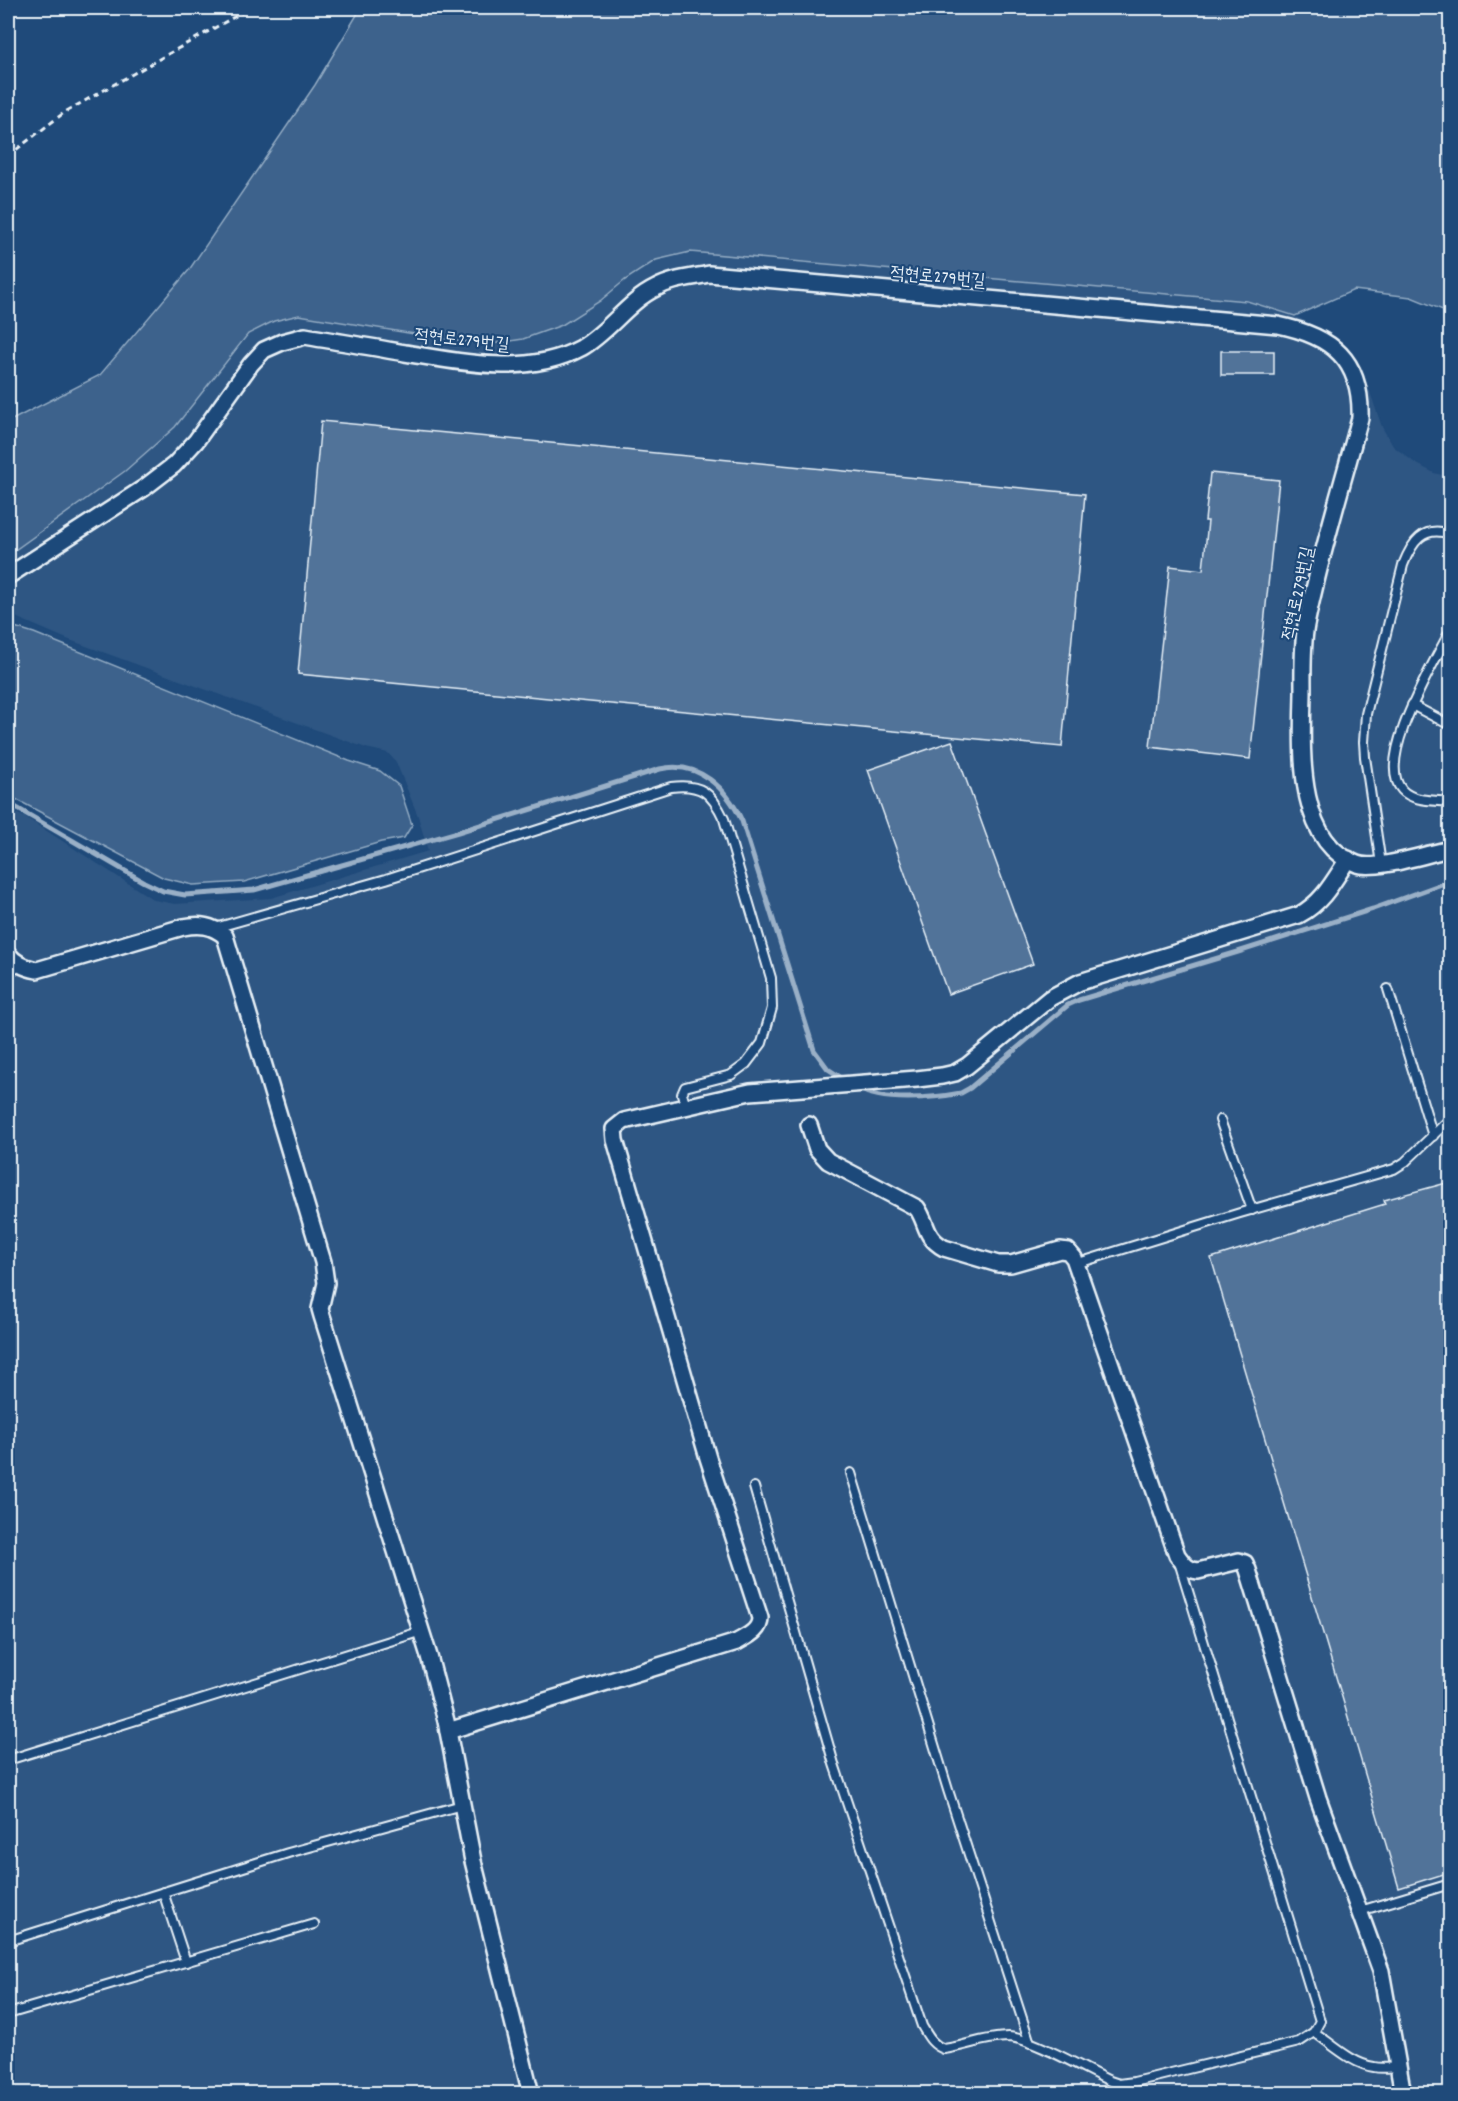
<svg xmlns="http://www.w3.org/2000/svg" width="1458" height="2101" viewBox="0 0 1458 2101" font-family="Dekko,'Poor Story',sans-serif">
<rect width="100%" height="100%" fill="#1f4a7a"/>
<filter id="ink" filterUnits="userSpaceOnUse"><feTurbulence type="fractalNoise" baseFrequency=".0167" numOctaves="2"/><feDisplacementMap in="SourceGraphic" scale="12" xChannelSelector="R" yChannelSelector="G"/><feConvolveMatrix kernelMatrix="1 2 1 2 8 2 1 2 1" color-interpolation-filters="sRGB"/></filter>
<g filter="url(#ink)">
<path fill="#2e5683" d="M690,252L1247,301L1295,316L1329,333L1361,366L1382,427L1393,446L1415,463L1434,473L1450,477V2093H8V810L25,817L154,900L175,904L271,898L428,851L418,816L396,762L388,753L366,748L67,639L11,615L8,613V555L125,471L238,349L248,334L274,321L299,315L457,341L491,344L600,301L625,280L656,260Z"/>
<g fill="#3c628c" stroke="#92aac2" stroke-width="1.5">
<path d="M361,8H1450V313L1411,297L1354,290L1295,316L1247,301L690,252L656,260L625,280L600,301L562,325L523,339L491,344L457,341L299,315L274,321L248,334L175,427L125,471L8,555V422L100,375L189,270L315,85Z"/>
<path d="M8,625L34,633L349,761L380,771L399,786L412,825L404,838L381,842L244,882L193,885L164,878L8,795Z"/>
</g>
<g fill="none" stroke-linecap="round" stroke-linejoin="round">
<g stroke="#9ab0c7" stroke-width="5">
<path d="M8,803L144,882L163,891L185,895L254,890L458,832L660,769C699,760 727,789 742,821L814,1050L828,1069L845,1080"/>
<path d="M858,1088C880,1103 935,1098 961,1093L970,1088L1068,1005L1079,1000L1238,952L1373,909L1450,881"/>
</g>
</g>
<g fill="#517399" stroke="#e8f1f8" stroke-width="1.5">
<rect x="1221" y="351" width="53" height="24"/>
<path d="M321,421L1085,494L1062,747L298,674Z"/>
<path d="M1210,473L1279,480L1250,759L1150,747L1170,566L1203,570L1208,521H1205Z"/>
<path d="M952,741L1033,964L948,994L868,770Z"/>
<path d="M1450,1182V1468L1445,1469L1450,1489V1872L1399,1888L1211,1258L1385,1204L1384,1200Z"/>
</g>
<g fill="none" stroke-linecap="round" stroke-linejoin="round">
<g stroke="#e8f1f8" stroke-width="12">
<g id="lane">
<path d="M1450,631C1435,662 1374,760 1402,790C1413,802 1435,800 1450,802"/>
<path d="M1412,705L1450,725"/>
<path d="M1381,864L1365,757L1364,742L1366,714L1403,565C1412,542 1423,525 1450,534"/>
<path d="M215,928L386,879L671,787C701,783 712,793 724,819L771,978L772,1008L762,1043L746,1064L731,1075L685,1087L682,1094L686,1107"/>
<path d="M1388,989L1433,1136"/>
<path d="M1220,1120L1252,1210"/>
<path d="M1075,1264L1240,1213L1394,1169L1405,1162L1450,1119"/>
<path d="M851,1473L948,1790L1030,2043"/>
<path d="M754,1487L834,1764L922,2026C928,2036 932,2045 944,2049C965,2046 986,2037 1008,2037C1032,2038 1086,2070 1110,2081L1119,2084L1134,2082L1299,2042L1314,2032L1320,2021L1180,1565"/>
<path d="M8,1760L422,1631"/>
<path d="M163,1892L186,1962"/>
<path d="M1360,1911L1450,1884"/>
<path d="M8,1941L288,1853L462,1805"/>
<path d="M8,2014L314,1924"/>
<path d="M1314,2032C1332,2044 1352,2064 1374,2067C1382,2069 1391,2067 1398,2067"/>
</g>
</g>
<g stroke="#e8f1f8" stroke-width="20">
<g id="street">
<path d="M8,576L144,488L174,465L196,441L251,364L264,350L282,342L305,336C339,342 372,347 405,353C462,362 527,377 581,348C609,332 627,302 656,288C672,279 690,278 709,274L1278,325C1332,336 1362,360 1360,418C1342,486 1320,556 1306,625C1302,647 1303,671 1303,693C1302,746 1295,842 1357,864C1376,871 1429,853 1450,849"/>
<path d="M8,954C15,963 25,968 37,970L183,927C200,924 211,925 225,936L323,1262L326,1283L320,1309L322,1316L429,1656L446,1721L473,1861L531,2094"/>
<path d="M809,1125L817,1149L828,1161L917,1208C928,1224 924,1237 944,1248L998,1264H1011L1060,1250L1068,1251L1074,1258L1177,1555C1183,1563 1187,1570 1198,1571L1239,1561L1245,1563L1248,1570L1318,1798L1381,1971L1403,2094"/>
<path d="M448,1731L737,1642C747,1636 760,1631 760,1618L708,1458L615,1140L614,1129L624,1121L750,1092L917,1079L942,1076L955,1073L967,1066L1050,998L1080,982L1299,915C1323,902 1333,882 1348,859"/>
</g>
</g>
<path stroke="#e8f1f8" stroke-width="3" stroke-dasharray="6 4.5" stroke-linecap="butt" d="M8,156L65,112L250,8"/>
<use href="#lane" stroke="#1f4a7a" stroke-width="8"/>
<use href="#street" stroke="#1f4a7a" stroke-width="15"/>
</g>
</g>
<g text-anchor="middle" stroke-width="4.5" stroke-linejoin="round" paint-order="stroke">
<g font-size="18" fill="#e8f1f8" stroke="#1f4a7a">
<text transform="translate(938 276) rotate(5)" y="6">적현로279번길</text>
<text transform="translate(462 339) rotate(6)" y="6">적현로279번길</text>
<text transform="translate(1297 593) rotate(-78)" y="6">적현로279번길</text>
</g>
</g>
<rect width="1458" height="2101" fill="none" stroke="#1f4a7a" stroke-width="30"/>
<rect x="15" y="15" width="1428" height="2071" fill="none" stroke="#e8f1f8" stroke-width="2" filter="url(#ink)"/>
</svg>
